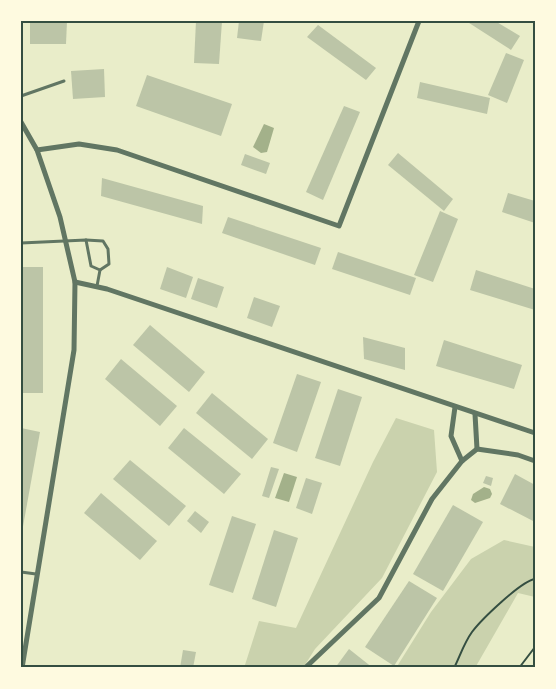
<svg xmlns="http://www.w3.org/2000/svg" width="556" height="689" viewBox="0 0 556 689" font-family="'Nunito Sans',sans-serif">
<rect width="100%" height="100%" fill="#e9edc9"/>
<g fill="#cad2ad">
<path d="M396,418L434,430L437,472L382,578L315,649L303,668H244L259,621L296,628L373,462Z"/>
<path d="M504,540L535,547V597L518,593L475,668H396L431,612L471,559Z"/>
</g>
<g fill="#a3b18a">
<path d="M264,124L274,128L267,152L261,153L253,147Z"/>
<path d="M284,473L297,477L289,502L275,498Z"/>
<path d="M484,487L490,489L492,494L490,498L475,503L471,500L473,494Z"/>
</g>
<g fill="#bcc5a7">
<path d="M30,21H67L66,44H30Z"/>
<path d="M196,21H222L219,64L194,63Z"/>
<path d="M239,21H264L261,41L237,38Z"/>
<path d="M466,21H495L520,36L511,50Z"/>
<path d="M318,25L376,68L366,80L307,37Z"/>
<path d="M506,53L524,60L507,103L488,95Z"/>
<path d="M104,69L105,97L73,99L71,71Z"/>
<path d="M147,75L232,104L221,136L136,106Z"/>
<path d="M420,82L490,98L487,114L417,98Z"/>
<path d="M344,106L360,112L323,200L306,192Z"/>
<path d="M398,153L453,199L444,211L388,165Z"/>
<path d="M245,154L270,163L266,174L241,165Z"/>
<path d="M102,178L203,206L202,224L101,196Z"/>
<path d="M508,193L535,201V223L502,212Z"/>
<path d="M440,211L458,219L433,282L414,275Z"/>
<path d="M228,217L321,248L315,265L222,233Z"/>
<path d="M338,252L416,278L410,295L332,269Z"/>
<rect x="21" y="267" width="22" height="126"/>
<path d="M167,267L193,277L186,298L160,289Z"/>
<path d="M476,270L535,289V310L470,290Z"/>
<path d="M198,278L224,287L217,308L191,299Z"/>
<path d="M254,297L280,306L272,327L247,318Z"/>
<path d="M150,325L205,372L189,392L133,345Z"/>
<path d="M363,337L405,348V370L364,359Z"/>
<path d="M444,340L522,365L514,389L436,366Z"/>
<path d="M121,359L177,406L160,426L105,379Z"/>
<path d="M297,374L321,382L297,452L273,443Z"/>
<path d="M338,389L362,397L340,466L315,458Z"/>
<path d="M212,393L268,439L252,459L196,413Z"/>
<path d="M21,428L40,432L22,532H21Z"/>
<path d="M184,428L241,474L224,494L168,448Z"/>
<path d="M130,460L186,506L169,526L113,479Z"/>
<path d="M271,467L279,469L269,498L262,496Z"/>
<path d="M515,474L535,485V522L500,504Z"/>
<path d="M486,476L493,478L491,486L483,483Z"/>
<path d="M306,478L322,483L312,514L296,508Z"/>
<path d="M101,493L157,541L140,560L84,513Z"/>
<path d="M453,505L483,522L443,591L413,574Z"/>
<path d="M195,511L209,522L201,533L187,521Z"/>
<path d="M232,516L256,524L233,593L209,585Z"/>
<path d="M274,530L298,538L276,607L252,599Z"/>
<path d="M409,581L437,598L394,666L365,647Z"/>
<path d="M349,649L373,668H335Z"/>
<path d="M183,650L196,652L193,668H180Z"/>
</g>
<g fill="none" stroke-linecap="round" stroke-linejoin="round">
<g stroke="#344e41" stroke-width="2">
<path d="M454,668C460,656 464,643 472,632C481,620 521,581 535,579"/>
<path d="M519,668L535,647"/>
</g>
<g stroke="#617663" stroke-width="3">
<path d="M21,96L64,81"/>
<path d="M86,240L103,241L108,249L109,264L100,270"/>
<path d="M21,243L86,240L91,266L100,270L97,286"/>
<path d="M21,572L36,574"/>
</g>
<g stroke="#617663" stroke-width="5">
<path d="M21,122L37,150L60,217L75,282L74,350L22,668"/>
<path d="M37,150L79,144L117,150L339,226L419,21"/>
<path d="M75,282L107,289L535,433"/>
<path d="M455,407L451,436L462,461"/>
<path d="M475,414L477,449"/>
<path d="M305,668L379,598L432,499L462,461L477,449L518,455L535,461"/>
</g>
</g>
<rect width="556" height="689" fill="none" stroke="#fefae0" stroke-width="45"/>
<rect x="22" y="22" width="512" height="644" fill="none" stroke="#344e41" stroke-width="2"/>
</svg>
